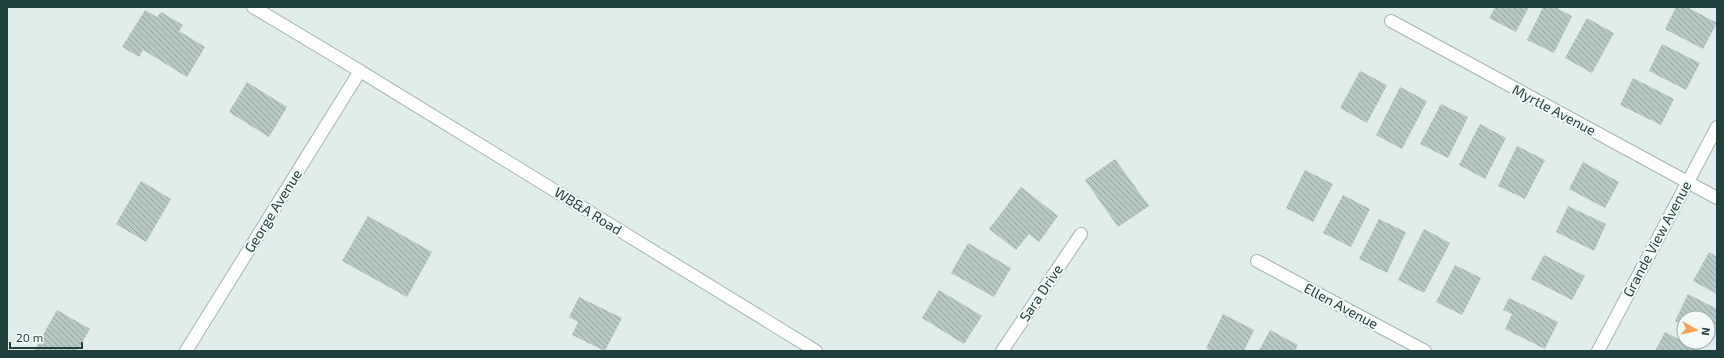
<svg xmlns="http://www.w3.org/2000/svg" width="1724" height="358" viewBox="0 0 1724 358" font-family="'Exo 2',sans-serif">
<defs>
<pattern id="building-back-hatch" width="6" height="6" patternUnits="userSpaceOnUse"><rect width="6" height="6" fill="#b6c8c4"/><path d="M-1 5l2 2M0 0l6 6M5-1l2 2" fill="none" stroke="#94a4a1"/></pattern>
</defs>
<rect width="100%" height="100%" fill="#e1edea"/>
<g fill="url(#building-back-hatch)">
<path d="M1495,7H1529L1516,32L1489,18Z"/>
<path d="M1543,7H1555L1572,16L1554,53L1527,40Z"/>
<path d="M1676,7H1687L1717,23L1703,49L1665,29Z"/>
<path d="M145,10L157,17L161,12L183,25L179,31L205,47L187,77L143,50L139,57L122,47Z"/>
<path d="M1587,18L1614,33L1592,73L1565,58Z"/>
<path d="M1662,44L1700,63L1686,90L1649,71Z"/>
<path d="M1360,71L1387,85L1367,123L1340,108Z"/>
<path d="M1633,78L1674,99L1661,125L1620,105Z"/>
<path d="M247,82L287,107L269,137L229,112Z"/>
<path d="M1400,87L1427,101L1402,149L1376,135Z"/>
<path d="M1441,104L1468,117L1448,158L1420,144Z"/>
<path d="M1480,124L1506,138L1485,179L1459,165Z"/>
<path d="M1517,146L1545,160L1525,199L1498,186Z"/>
<path d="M1115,159L1149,206L1118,227L1085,180Z"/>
<path d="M1583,162L1619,182L1605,208L1569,189Z"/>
<path d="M1305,170L1333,184L1313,222L1286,208Z"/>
<path d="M141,181L171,199L146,242L116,224Z"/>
<path d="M1021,187L1058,216L1039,242L1029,234L1016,250L989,229Z"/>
<path d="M1343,195L1370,209L1351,247L1323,233Z"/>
<path d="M1568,206L1606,224L1594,251L1556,232Z"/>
<path d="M368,216L432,252L407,297L342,261Z"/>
<path d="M1379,219L1406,232L1387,273L1359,259Z"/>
<path d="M1424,229L1450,243L1424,293L1398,280Z"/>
<path d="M968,243L1011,268L994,297L951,273Z"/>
<path d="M1709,252L1717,257V294L1693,281Z"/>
<path d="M1544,255L1585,276L1572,300L1531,279Z"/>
<path d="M1455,265L1481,278L1462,315L1436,302Z"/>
<path d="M939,290L982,316L964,344L922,318Z"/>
<path d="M1688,294L1717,309V332L1713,340L1708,338V318H1684V326L1675,321Z"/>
<path d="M579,297L622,318L605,351L572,335L578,322L569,317Z"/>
<path d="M1509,298L1558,322L1545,349L1505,329L1512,314L1503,310Z"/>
<path d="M57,310L90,329L77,351H34Z"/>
<path d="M1223,314L1254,330L1244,351H1211L1206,348Z"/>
<path d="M1270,330L1298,345L1295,351H1259Z"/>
<path d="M1665,332L1684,342L1702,351H1655Z"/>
</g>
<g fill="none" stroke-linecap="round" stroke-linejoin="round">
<g stroke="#a3b6b3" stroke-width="14">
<g id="minor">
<path d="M253,7L360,71"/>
<path d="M1391,21L1717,198"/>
<path d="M1257,261L1425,351"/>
<path d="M1002,351L1081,234"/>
<path d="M1598,351L1717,127"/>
</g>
</g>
<g stroke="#a3b6b3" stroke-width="14">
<path id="tertiary" d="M186,351L360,71L816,351"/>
</g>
<use href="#minor" stroke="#fff" stroke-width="12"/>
<use href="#tertiary" stroke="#fff" stroke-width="12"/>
</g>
<g text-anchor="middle" stroke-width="4" stroke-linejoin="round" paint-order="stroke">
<g font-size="14" fill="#20403e" stroke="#f2f9f7">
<text transform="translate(1554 110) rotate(28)" y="5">Myrtle Avenue</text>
<text transform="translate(273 211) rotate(-58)" y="5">George Avenue</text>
<text transform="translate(588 211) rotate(32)" y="5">WB&amp;A Road</text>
<text transform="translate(1657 239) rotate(-62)" y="5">Grande View Avenue</text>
<text transform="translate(1041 293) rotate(-56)" y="5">Sara Drive</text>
<text transform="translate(1341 306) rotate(28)" y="5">Ellen Avenue</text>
</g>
</g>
<rect width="1724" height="358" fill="none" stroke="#20403e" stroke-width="16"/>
<g transform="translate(1696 330) rotate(98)"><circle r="19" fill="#f2f9f7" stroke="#9eafad"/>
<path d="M0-3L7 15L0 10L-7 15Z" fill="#fd9f4f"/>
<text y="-6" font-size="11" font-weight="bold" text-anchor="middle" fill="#20403e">N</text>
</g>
<path d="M10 342v6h72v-6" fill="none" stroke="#20403e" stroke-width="2"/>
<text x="16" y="342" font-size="12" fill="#20403e" stroke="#f2f9f7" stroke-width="3" paint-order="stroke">20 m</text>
</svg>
